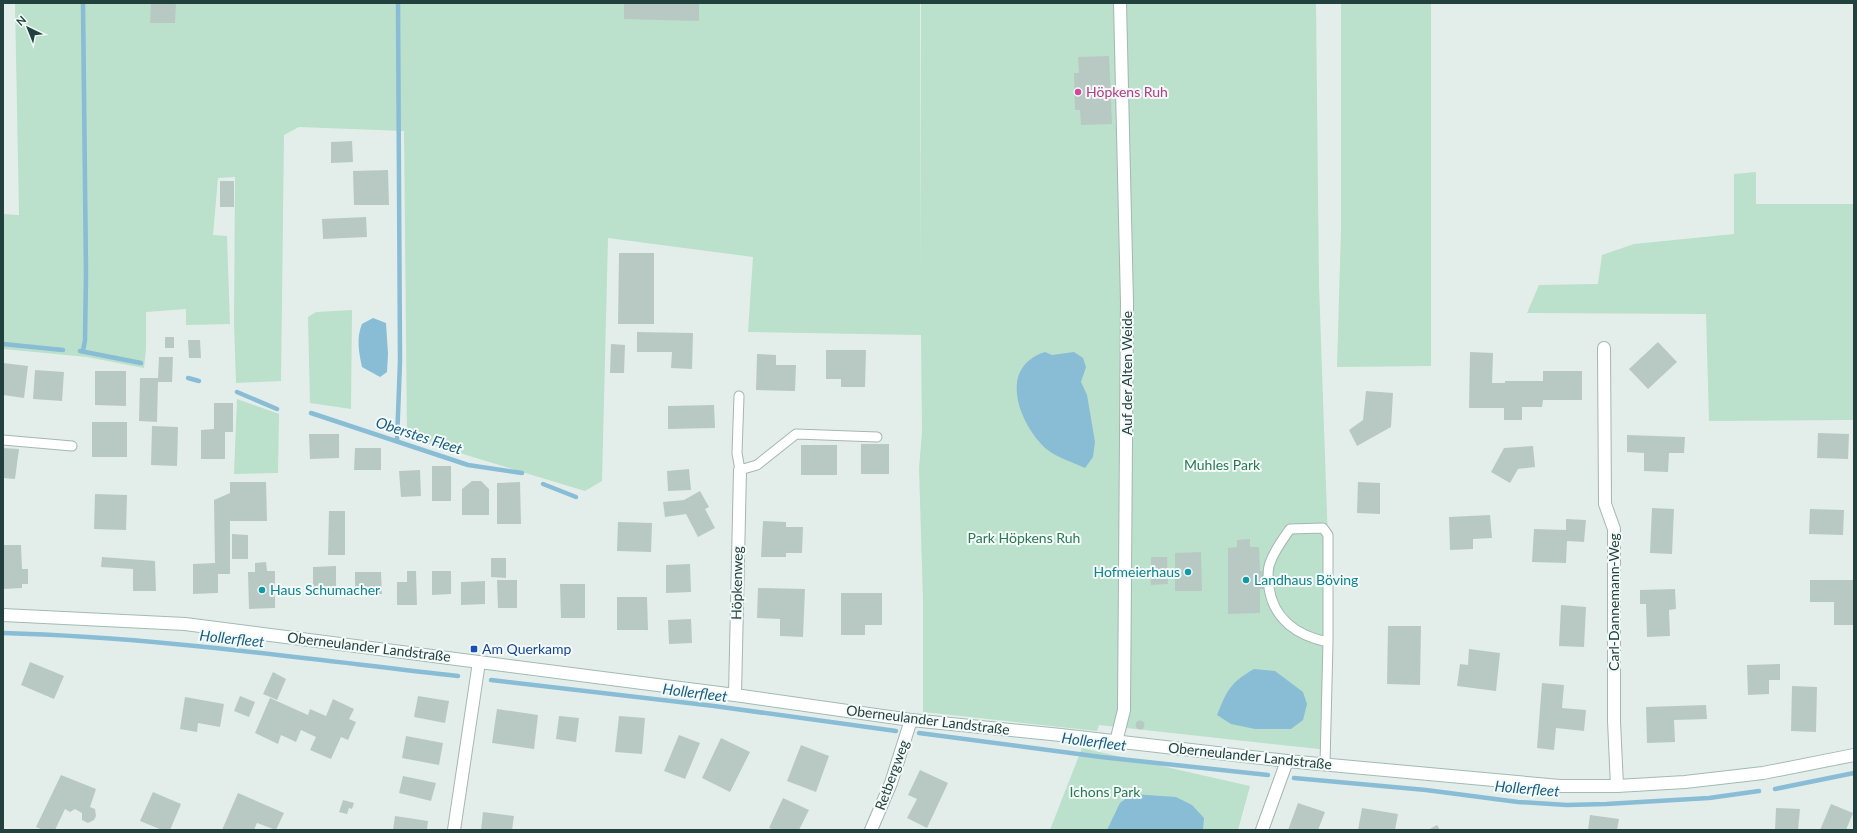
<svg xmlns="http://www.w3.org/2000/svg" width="1857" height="833" viewBox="0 0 1857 833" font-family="Lato,sans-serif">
<rect width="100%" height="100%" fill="#e3eeeb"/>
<g fill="#bbe0cb">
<path d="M15,3H920L921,280V3H1316L1319,284L1330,600L1328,750L1099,725L1097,731L923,712V600L919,468L922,432L921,335L748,332L753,257L608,238L602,481L585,491L407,437L404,131L299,127L284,135L281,381L236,383L234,323L235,177L218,178L213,235L227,236L230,324L186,325V309L146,312V349L144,368L87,357L3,349V214L19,215Z"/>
<path d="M1341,3H1431V366L1337,367L1341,229Z"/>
<path d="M1756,172V204H1854V420L1709,421L1706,314L1527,313L1539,285L1598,284L1602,255L1634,244L1734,234V174Z"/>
<path d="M352,310L351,409L310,403L308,317L316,312Z"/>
<path d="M237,399L279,414L278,473L234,474Z"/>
<path d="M1082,748L1250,786L1238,830H1050Z"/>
</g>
<g fill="#89bcd5">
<path d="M373,318L386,323L388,354L387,372L380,377L362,367C359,353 356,338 362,324Z"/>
<path d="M1045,352L1052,355L1074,352L1083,358L1086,367L1081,382L1087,395L1095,442L1093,457L1085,468C1072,462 1055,457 1044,447C1018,421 998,367 1045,352Z"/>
<path d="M1254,669L1275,671L1303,692L1307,704L1303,720L1291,729H1255L1231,724L1217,715C1227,690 1230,683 1254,669Z"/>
<path d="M1132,794L1176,797L1192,805L1204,818L1203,830H1107L1120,803Z"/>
</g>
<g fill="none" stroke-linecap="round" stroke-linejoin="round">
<g stroke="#89bcd5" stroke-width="4.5">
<path d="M3,344L63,350"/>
<path d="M80,351L141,363"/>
<path d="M83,351L85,340L86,273L83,3"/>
<path d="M188,378L199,381"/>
<path d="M237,392L277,409"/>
<path d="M311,413L468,465L522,473"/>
<path d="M397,441L400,361L398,3"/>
<path d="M543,484L576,497"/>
<path d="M3,633C155,637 307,659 458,676"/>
<path d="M491,680L714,706L896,731"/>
<path d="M919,733L1101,757L1268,775"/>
<path d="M1294,778L1426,790L1518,802L1567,805L1606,804L1709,798L1759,791"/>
<path d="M1775,789L1854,773"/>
</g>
</g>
<g fill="#b8c9c4">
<path d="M151,3H176L175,23H150Z"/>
<path d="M624,3H699V21L624,19Z"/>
<path d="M1109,56L1112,124L1081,125L1080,110H1075L1074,73H1079L1078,57Z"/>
<path d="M352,141L353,162L331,163V142Z"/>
<path d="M388,170L389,205H354L353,171Z"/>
<rect x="220" y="181" width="14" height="26"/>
<path d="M366,217L367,237L323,239L322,219Z"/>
<path d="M619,253H654V324H618Z"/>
<path d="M637,332L693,333L692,369L671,368L672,352H637Z"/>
<rect x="165" y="337" width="9" height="11"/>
<path d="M188,340H200L201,358H189Z"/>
<path d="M1658,342L1677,362L1648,389L1629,369Z"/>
<path d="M611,344L625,345L624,373H610Z"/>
<path d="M826,350H866L865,387H841V379H826Z"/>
<path d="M1470,352L1493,353L1492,383H1505V381H1543V371H1582V400H1543L1542,407H1522V420H1504V408H1469Z"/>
<path d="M757,354L776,355V365H796L795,391L756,390Z"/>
<path d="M159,357H173L172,382H158L157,422L139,421L140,378H158Z"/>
<path d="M3,363L28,366L24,398L3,395Z"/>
<path d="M35,370L64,372L62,401L33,399Z"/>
<path d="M95,371H126V406L95,405Z"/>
<path d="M1366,391L1393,393L1391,427L1357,446L1349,430L1363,420Z"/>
<path d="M214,403H233V432H225V459H201V430L214,429Z"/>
<path d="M714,405L715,428L668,429V406Z"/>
<rect x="92" y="422" width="35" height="35"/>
<path d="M152,426L178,427L177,466L151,465Z"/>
<path d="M1818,433L1849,434L1848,459L1817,458Z"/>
<path d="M309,434H339V458L310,459Z"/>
<path d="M1627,435L1685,437L1684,453H1669L1668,472L1644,471V453L1627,452Z"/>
<rect x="861" y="444" width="28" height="30"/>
<rect x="801" y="445" width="36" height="30"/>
<path d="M1533,446L1535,467L1518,469L1510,483L1491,472L1504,448Z"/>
<path d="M3,448L19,449L15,479L3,478Z"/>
<path d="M355,448H381V470H354Z"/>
<rect x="432" y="466" width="19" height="35"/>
<path d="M689,469L691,490L668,491L667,471Z"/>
<path d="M420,470L421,496L401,497L399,471Z"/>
<path d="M472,481H481L489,489V515H462V489Z"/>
<path d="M230,482H266L267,521H230V574H218V593L193,594V564L215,563L214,500L230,493Z"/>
<path d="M520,482L521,524H497V483Z"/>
<path d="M1358,482L1380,483V514L1357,513Z"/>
<path d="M700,491L709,507L705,509L715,528L698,537L686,514L665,517L663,502L684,500Z"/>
<path d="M95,494L127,495L126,530L94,529Z"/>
<path d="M1652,508L1674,509L1672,554L1650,553Z"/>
<path d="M1810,509L1844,510L1843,535L1809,534Z"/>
<path d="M329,511H345V555H328Z"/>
<path d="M1490,515L1492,538L1473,539V549L1450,550L1449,517Z"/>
<path d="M1566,519L1586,520L1584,542L1567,541L1566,563L1532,562L1534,529L1566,530Z"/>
<path d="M763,521L786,522V527H803L802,553H786V557H761Z"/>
<path d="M618,522L652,523L651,552L617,551Z"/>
<path d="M232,534L248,535V559H232Z"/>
<path d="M1250,539V547H1259L1260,571H1264V589H1260V613L1228,614V548L1237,547V540Z"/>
<path d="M3,545H21L22,569H28V584H22V588L3,589Z"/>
<path d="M1201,552L1202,591H1175V553Z"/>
<path d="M102,557L155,561L156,591H133V569L101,567Z"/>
<path d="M1151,557H1167L1168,584L1151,585Z"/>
<path d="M491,558H506V578L491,577Z"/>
<path d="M266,562L267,571H275V608L249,609L248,572H255V563Z"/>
<path d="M690,564L691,592L666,593V565Z"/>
<path d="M336,566V594H313V567Z"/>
<path d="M407,571H416L417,605H397V582H407Z"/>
<path d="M432,571H451V594L432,595Z"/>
<path d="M355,572H381L382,594H355Z"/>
<path d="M497,580H517V608H498Z"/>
<path d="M1810,580H1854V625H1834V602H1810Z"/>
<path d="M485,581V604L461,605V582Z"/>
<path d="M560,584H585V618H561Z"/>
<path d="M758,588L805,589L803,637L780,636V619L757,618Z"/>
<path d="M1675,589L1676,609L1669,610L1670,636L1647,637L1646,604H1640V590Z"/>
<path d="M841,593H882V625H865V635H841Z"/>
<path d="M617,597H647L648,630H617Z"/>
<path d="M1561,605L1586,607L1584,647L1559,646Z"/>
<path d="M691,619L692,643L669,644L668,620Z"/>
<path d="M1388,626H1421L1420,685L1387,684Z"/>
<path d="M1469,649L1500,653L1496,691L1457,686L1460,664L1468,665Z"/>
<path d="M30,662L64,676L54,699L21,685Z"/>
<path d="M1780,664V680H1769V694L1748,695L1747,665Z"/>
<path d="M273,672L286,679L277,700L263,694Z"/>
<path d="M1542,683L1564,685L1562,708L1586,710L1584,731L1556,728L1554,750L1537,748Z"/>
<path d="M1792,686L1817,687L1816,732L1791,731Z"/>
<path d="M240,696L255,702L249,717L234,711Z"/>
<path d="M418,696L449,701L445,723L414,717Z"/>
<path d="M185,697L224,704L220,727L198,723L197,732L180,729Z"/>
<path d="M270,698L308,715L310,709L326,716L333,699L354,709L349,719L356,722L348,740L341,737L331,759L310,750L316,737L301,730L296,742L281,735L278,744L255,733Z"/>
<path d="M1706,705L1707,719L1674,720L1675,742L1647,743L1646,707Z"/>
<path d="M497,709L538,715L534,749L492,743Z"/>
<path d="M559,716L579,718L576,742L556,739Z"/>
<path d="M619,716L645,718L642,754L615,752Z"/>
<circle cx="1140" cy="725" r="4.5"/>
<path d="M679,735L700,743L685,779L664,771Z"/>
<path d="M406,736L443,743L439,765L402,758Z"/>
<path d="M721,738L750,752L730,792L702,778Z"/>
<path d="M801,745L829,756L816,792L787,781Z"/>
<path d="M920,770L948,783L927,828L907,818L917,799L908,795Z"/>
<path d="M61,775L96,789L90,807L95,809L96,816L94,820L88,823L82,820V813L75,809L70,812L65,809L55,830H43L36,827Z"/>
<path d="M403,776L436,783L431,801L399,793Z"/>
<path d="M153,792L181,804L170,830H162L140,821Z"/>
<path d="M238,793L284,813L276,830L257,823L254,830H222Z"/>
<path d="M783,798L809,810L799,830H774L769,828Z"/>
<path d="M343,800L354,803L352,809L349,808L347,814L339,812Z"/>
<path d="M1298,803L1325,812L1318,830H1288Z"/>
<path d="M1831,804L1853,813L1846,830H1820Z"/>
<path d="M1362,808L1398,814L1395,830H1358Z"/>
<path d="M1776,808L1800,809L1798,830H1775Z"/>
<path d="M483,812L514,816L512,830H481Z"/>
<path d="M1590,815L1619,819L1617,830H1588Z"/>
<path d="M395,816L428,821L427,830H393Z"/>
<path d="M1437,825L1440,830H1428Z"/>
</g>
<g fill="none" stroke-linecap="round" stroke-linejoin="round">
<g stroke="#a5b6b3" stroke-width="11">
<g id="lane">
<path d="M739,396L737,453L740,470L757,465L796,434L877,437"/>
<path d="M3,440L72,446"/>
<path d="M1325,764L1328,642V535L1323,528L1290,529C1283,539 1274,551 1270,563C1267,570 1268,580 1269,588C1274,620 1298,636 1328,642"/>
</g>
</g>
<g stroke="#a5b6b3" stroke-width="14">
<g id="street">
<path d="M1604,348L1605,504L1614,529V721L1617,786"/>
<path d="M735,695L740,470"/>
<path d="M1116,742L1124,710L1127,303L1120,3"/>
<path d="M454,830L479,662"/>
<path d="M871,830L891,783L911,720"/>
<path d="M1262,830L1287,761"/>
</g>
</g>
<g stroke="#a1bab5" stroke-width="14">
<path id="secondary" d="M3,615L185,624L735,695L911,720L1061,735L1287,761L1560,786H1617L1685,782L1763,773L1854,755"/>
</g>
<use href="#lane" stroke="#fff" stroke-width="9"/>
<use href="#street" stroke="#fff" stroke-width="12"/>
<use href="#secondary" stroke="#fff" stroke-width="12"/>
</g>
<circle fill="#d1479c" stroke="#f4faf8" stroke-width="1.5" cx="1078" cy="92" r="4"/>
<g fill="#0f9aa8" stroke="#f4faf8" stroke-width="1.5">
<circle cx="1188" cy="572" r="4"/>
<circle cx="1246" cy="580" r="4"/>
<circle cx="262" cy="590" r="4"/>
</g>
<rect fill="#1a4fb4" stroke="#f4faf8" stroke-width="1.5" x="470" y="645" width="8" height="8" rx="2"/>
<g text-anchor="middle" stroke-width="4" stroke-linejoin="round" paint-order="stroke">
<g font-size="14" fill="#b23c85" stroke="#f4faf8" text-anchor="start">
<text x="1086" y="97">Höpkens Ruh</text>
</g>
<g font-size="14" fill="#22403d" stroke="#f4faf8">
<text transform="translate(1127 373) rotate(-90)" y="5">Auf der Alten Weide</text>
<text transform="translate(737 583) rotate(-89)" y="5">Höpkenweg</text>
<text transform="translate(1614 602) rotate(-90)" y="5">Carl-Dannemann-Weg</text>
<text transform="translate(369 647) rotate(7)" y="5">Oberneulander Landstraße</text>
<text transform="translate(928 720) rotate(7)" y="5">Oberneulander Landstraße</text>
<text transform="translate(1250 756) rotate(6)" y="5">Oberneulander Landstraße</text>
<text transform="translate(892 775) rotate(-70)" y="5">Retbergweg</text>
</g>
<g font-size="14" fill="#297956" stroke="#f4faf8">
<text x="1222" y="470">Muhles Park</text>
<text x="1024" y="543">Park Höpkens Ruh</text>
<text x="1105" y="797">Ichons Park</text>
</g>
<g font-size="14" fill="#0d838f" stroke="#f4faf8" text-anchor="start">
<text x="1180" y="577" text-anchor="end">Hofmeierhaus</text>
<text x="1254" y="585">Landhaus Böving</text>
<text x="270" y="595">Haus Schumacher</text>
</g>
<g font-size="14" fill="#164399" stroke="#f4faf8" text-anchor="start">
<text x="482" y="654">Am Querkamp</text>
</g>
<g font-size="15" font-style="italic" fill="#185d80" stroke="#f4faf8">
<text transform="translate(419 436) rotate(18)" y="5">Oberstes Fleet</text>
<text transform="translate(232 639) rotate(6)" y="5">Hollerfleet</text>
<text transform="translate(695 693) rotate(7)" y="5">Hollerfleet</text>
<text transform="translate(1094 742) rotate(7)" y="5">Hollerfleet</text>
<text transform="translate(1527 789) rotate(5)" y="5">Hollerfleet</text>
</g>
</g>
<rect width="1857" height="833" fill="none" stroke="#22403d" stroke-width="8"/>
<g transform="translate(28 28) rotate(317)" stroke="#f4faf8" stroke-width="3" paint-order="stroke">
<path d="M0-3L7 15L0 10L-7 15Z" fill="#22403d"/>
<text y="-6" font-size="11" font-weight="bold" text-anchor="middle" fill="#22403d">N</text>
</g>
</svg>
